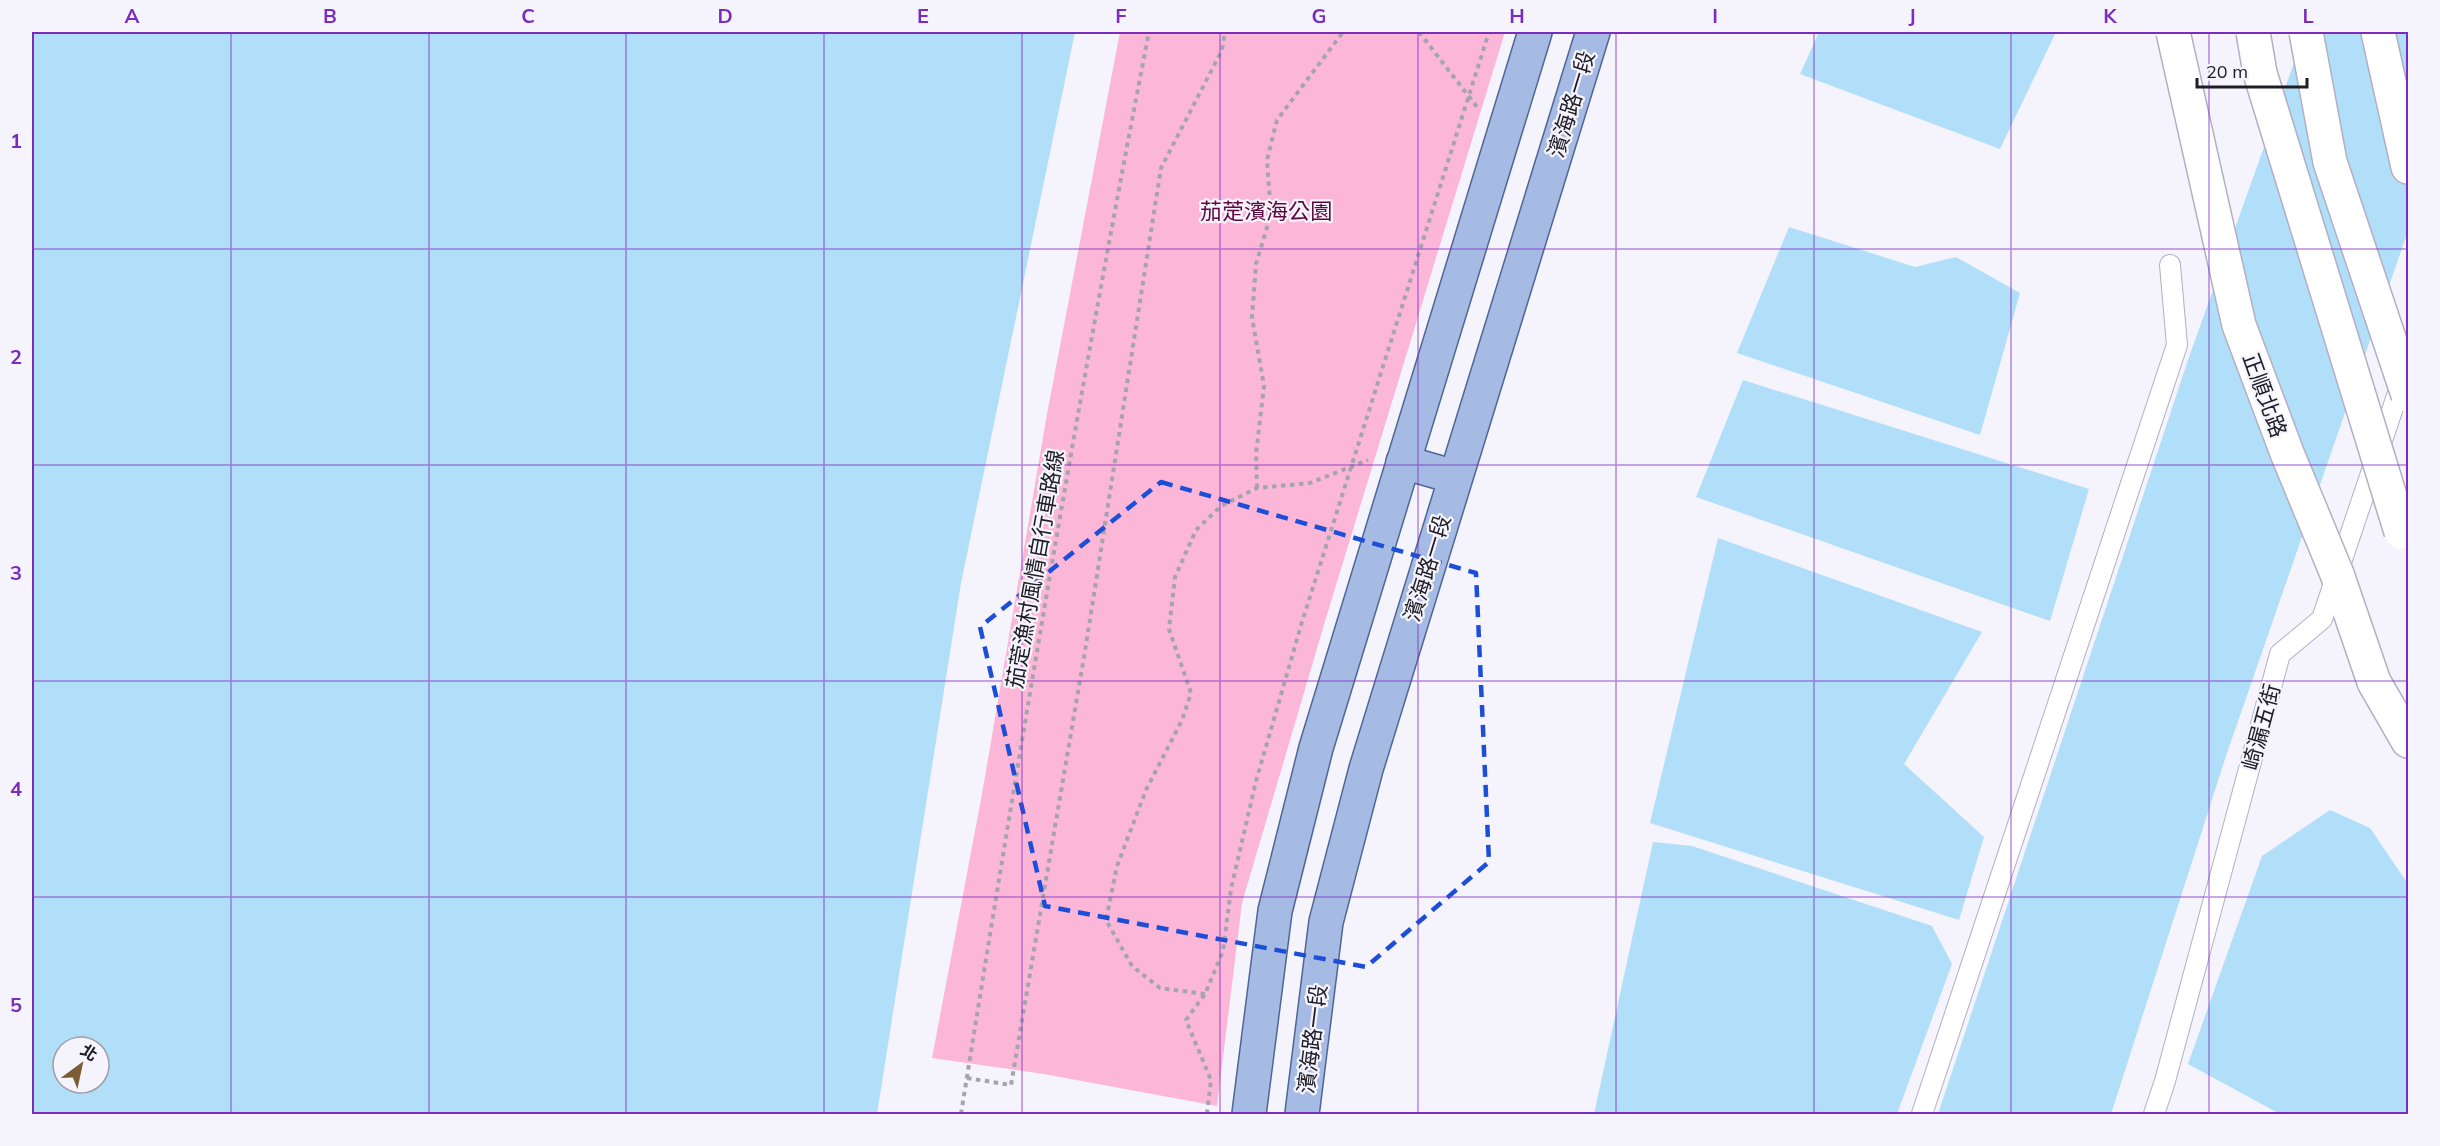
<svg xmlns="http://www.w3.org/2000/svg" width="2440" height="1146" viewBox="0 0 2440 1146" font-family="Mulish,'Noto Sans TC',sans-serif">
<rect width="100%" height="100%" fill="#f5f4fd"/>
<path fill="#fcb7d8" d="M1120,32H1505L1326,618L1242,903L1217,1106L1044,1074L932,1058L982,794L1047,414Z"/>
<g fill="#b1def8" fill-rule="evenodd">
<path d="M32,32H1075L961,583L877,1114H32ZM63,1047H99V1083H63Z"/>
<path d="M1819,32H2056L2000,149L1800,74Z"/>
<path d="M2305,32H2408V231L2226,756L2111,1114H1938L2188,360Z"/>
<path d="M1789,227L1915,267L1956,257L2020,293L1980,435L1737,353Z"/>
<path d="M1743,380L2089,489L2050,621L1696,497Z"/>
<path d="M1718,538L1982,632L1904,764L1984,837L1959,920L1650,823Z"/>
<path d="M2330,810L2370,828L2408,884V1114H2280L2188,1064L2262,856Z"/>
<path d="M1653,842L1692,846L1932,926L1952,964L1897,1114H1594Z"/>
</g>
<g fill="none" stroke-linecap="round" stroke-linejoin="round">
<g stroke="#b2afc5" stroke-width="22">
<g id="service">
<path d="M1922,1114L2177,345L2170,265"/>
<path d="M2154,1114L2165,1081L2280,654L2322,619L2403,378"/>
</g>
</g>
<g stroke="#b2afc5" stroke-width="36">
<g id="tertiary">
<path d="M2378,32L2408,167"/>
<path d="M2337,574L2374,682L2408,741"/>
</g>
</g>
<g stroke="#4f6694" stroke-width="36">
<g id="primary">
<path d="M1403,462L1455,477"/>
<path d="M1249,1114L1275,911L1316,748L1535,32"/>
<path d="M1302,1114L1326,922L1366,769L1593,32"/>
</g>
</g>
<g stroke="#a5a4ad" stroke-width="4" stroke-dasharray="4.5 4.5" stroke-linecap="butt">
<path d="M1419,32L1477,107"/>
<path d="M1257,488L1256,454L1264,386L1252,317L1256,264L1271,214L1267,160L1277,120L1343,32"/>
<path d="M1205,994L1160,988L1132,966L1106,920L1117,866L1146,790L1182,720L1191,693L1169,629L1175,577L1196,530L1221,506L1257,488L1310,483L1368,460"/>
<path d="M967,1078L1011,1085L1086,645L1161,168L1222,50L1225,32"/>
<path d="M961,1114C1019,753 1079,391 1149,32"/>
<path d="M1207,1114L1211,1080L1186,1020L1205,994L1223,951L1231,889L1256,781L1302,622L1489,32"/>
</g>
<use href="#service" stroke="#fff" stroke-width="20"/>
<use href="#tertiary" stroke="#fff" stroke-width="33"/>
<use href="#primary" stroke="#a6bbe3" stroke-width="33"/>
<g stroke="#b2afc5" stroke-width="36" stroke-linecap="butt">
<g id="tertiary-bridge">
<path d="M2173,32L2239,325L2287,453L2337,574"/>
<path d="M2253,32L2260,73L2401,532"/>
<path d="M2306,32L2330,162L2408,395"/>
</g>
</g>
<use href="#tertiary-bridge" stroke="#fff" stroke-width="33"/>
</g>
<path fill="none" stroke="#1d4ed8" stroke-width="4.5" stroke-dasharray="12 8" stroke-linejoin="round" d="M1161,482L1476,573L1489,862L1366,967L1045,906L980,627Z"/>
<path fill="none" stroke="#7b2cbf" stroke-width="1.5" stroke-opacity="0.55" d="M231,32V1114M429,32V1114M626,32V1114M824,32V1114M1022,32V1114M1220,32V1114M1418,32V1114M1616,32V1114M1814,32V1114M2011,32V1114M2209,32V1114M32,249H2408M32,465H2408M32,681H2408M32,897H2408"/>
<g text-anchor="middle" stroke-width="4.5" stroke-linejoin="round" paint-order="stroke">
<g font-size="22" fill="#1e1d25" stroke="#f5f4fd">
<text transform="translate(1571 104) rotate(-73)" y="8">濱海路一段</text>
<text transform="translate(2265 395) rotate(70)" y="8">正順北路</text>
<text transform="translate(1427 568) rotate(-73)" y="8">濱海路一段</text>
<text transform="translate(1035 569) rotate(-80)" y="8">茄萣漁村風情自行車路線</text>
<text transform="translate(2261 727) rotate(-75)" y="8">崎漏五街</text>
<text transform="translate(1312 1039) rotate(-83)" y="8">濱海路一段</text>
</g>
<g font-size="22" fill="#5e063d" stroke="#f5f4fd">
<text x="1266" y="219">茄萣濱海公園</text>
</g>
</g>
<rect width="2440" height="1146" fill="none" stroke="#f5f4fd" stroke-width="66"/>
<g transform="translate(81 1065) rotate(33)"><circle r="28" fill="#f5f4fd" stroke="#9f9ea7" stroke-width="1.5"/>
<path d="M0-4.5L10 22L0 15L-10 22Z" fill="#7a5d31"/>
<text y="-9" font-size="16" font-weight="bold" text-anchor="middle" fill="#1e1d25">北</text>
</g>
<path d="M2197 78v9h110v-9" fill="none" stroke="#1e1d25" stroke-width="3"/>
<text x="2206" y="78" font-size="18" fill="#1e1d25" stroke="#f5f4fd" stroke-width="4.5" paint-order="stroke">20 m</text>
<rect x="33" y="33" width="2374" height="1080" fill="none" stroke="#7b2cbf" stroke-width="2"/>
<g font-size="20" text-anchor="middle" font-weight="bold" fill="#7b2cbf">
<text x="132" y="23">A</text>
<text x="330" y="23">B</text>
<text x="528" y="23">C</text>
<text x="725" y="23">D</text>
<text x="923" y="23">E</text>
<text x="1121" y="23">F</text>
<text x="1319" y="23">G</text>
<text x="1517" y="23">H</text>
<text x="1715" y="23">I</text>
<text x="1912" y="23">J</text>
<text x="2110" y="23">K</text>
<text x="2308" y="23">L</text>
<text x="16" y="148">1</text>
<text x="16" y="364">2</text>
<text x="16" y="580">3</text>
<text x="16" y="796">4</text>
<text x="16" y="1012">5</text>
</g>
</svg>
